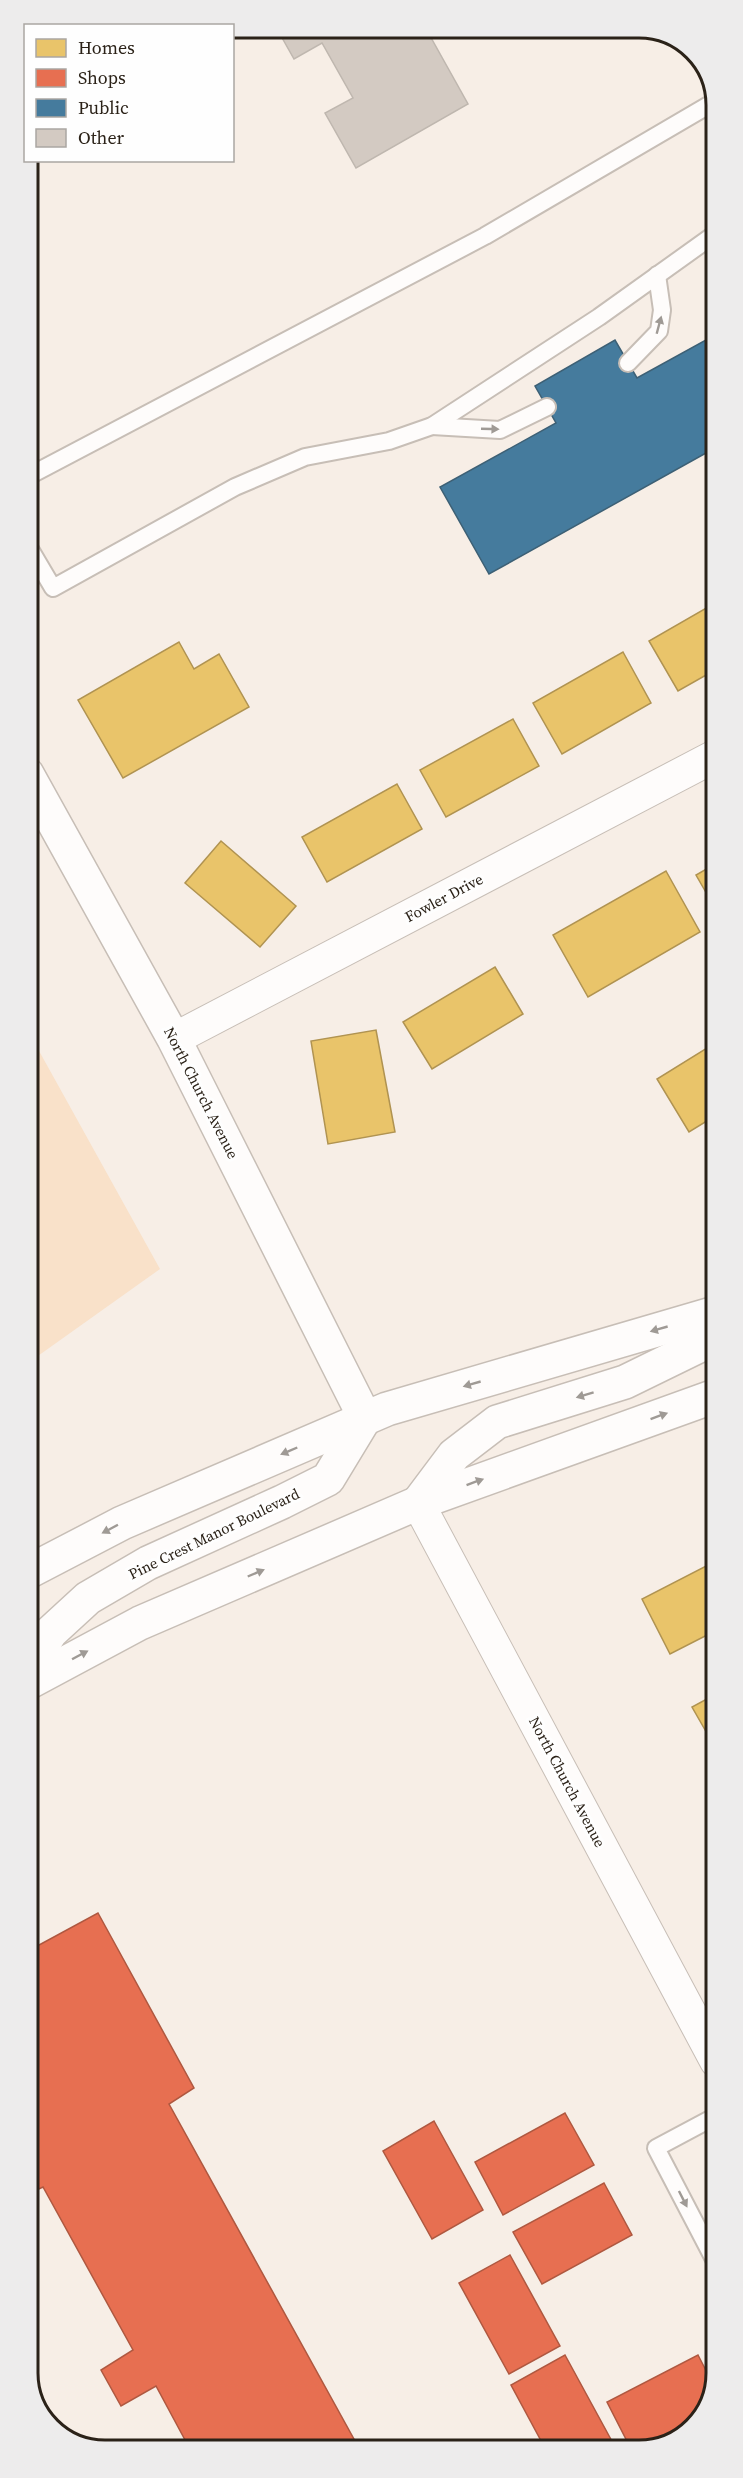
<svg xmlns="http://www.w3.org/2000/svg" width="743" height="2478" viewBox="0 0 743 2478" font-family="'Source Serif 4',serif">
<rect width="100%" height="100%" fill="#f7eee6"/>
<path fill="#f9e1c9" d="M28,1031L160,1269L28,1363Z"/>
<g fill="#e9c46a" stroke="#b09351" stroke-width="1.5">
<path d="M715,603V670L678,691L649,641Z"/>
<path d="M179,642L194,669L219,654L249,707L123,778L78,700Z"/>
<path d="M623,652L651,703L562,754L533,703Z"/>
<path d="M513,719L539,766L446,817L420,770Z"/>
<path d="M397,784L422,829L327,882L302,837Z"/>
<path d="M221,841L296,906L260,947L185,883Z"/>
<path d="M715,864V908L696,875Z"/>
<path d="M666,871L700,932L588,997L553,935Z"/>
<path d="M495,967L523,1014L432,1069L403,1022Z"/>
<path d="M376,1030L395,1132L328,1144L311,1041Z"/>
<path d="M715,1043V1116L689,1132L657,1079Z"/>
<path d="M710,1564L715,1576V1631L670,1654L642,1599Z"/>
<path d="M716,1694V1749L692,1707Z"/>
</g>
<g fill="#e76f51" stroke="#af5840" stroke-width="1.5">
<path d="M98,1913L194,2088L169,2104L360,2450L191,2451L156,2386L121,2406L101,2370L133,2350L43,2187L28,2194V1951Z"/>
<path d="M565,2113L594,2165L503,2215L475,2162Z"/>
<path d="M434,2121L483,2210L432,2239L383,2151Z"/>
<path d="M604,2183L632,2235L542,2284L513,2232Z"/>
<path d="M510,2255L560,2346L509,2374L459,2283Z"/>
<path d="M565,2355L614,2445L607,2450H546L511,2385Z"/>
<path d="M698,2355L713,2384L700,2421L647,2449H631L607,2402Z"/>
</g>
<path fill="#457b9d" stroke="#3d6075" stroke-width="1.5" d="M715,335V448L489,574L440,487L556,423L535,386L615,340L637,378Z"/>
<path fill="#d3cac2" stroke="#bfb7af" stroke-width="1.5" d="M276,27H425L468,104L356,168L325,113L353,98L322,43L294,59Z"/>
<g fill="none" stroke-linecap="round" stroke-linejoin="round">
<g stroke="#c7beb6" stroke-width="20">
<g id="service">
<path d="M628,363L659,331L662,310L657,275"/>
<path d="M432,426L500,430L547,407"/>
<path d="M27,477L485,236L714,102"/>
<path d="M27,544L53,588L235,487L305,457L389,441L432,426L599,317L715,234"/>
<path d="M716,2116L656,2148L716,2263"/>
</g>
</g>
<g stroke="#c7beb6" stroke-width="34">
<g id="minor">
<path d="M174,1039L715,756"/>
<path d="M418,1503L716,2061"/>
</g>
</g>
<g stroke="#c7beb6" stroke-width="36">
<path id="tertiary" d="M27,774L174,1039L365,1418"/>
</g>
<g stroke="#c7beb6" stroke-width="36">
<g id="secondary">
<path d="M418,1503L454,1455L497,1422L625,1382L715,1338"/>
<path d="M28,1572L122,1523L387,1409L715,1313"/>
<path d="M28,1667L51,1632L88,1598L148,1563L282,1502L328,1479L365,1418"/>
<path d="M28,1683L140,1623L418,1503L715,1396"/>
</g>
</g>
<use href="#service" stroke="#fefcfb" stroke-width="16"/>
<use href="#minor" stroke="#fefcfb" stroke-width="32"/>
<use href="#tertiary" stroke="#fefcfb" stroke-width="33"/>
<use href="#secondary" stroke="#fefcfb" stroke-width="33"/>
</g>
<defs><path id="oneway-solid" d="M-6-.8H1V-3.2L6.5 0L1 3.2V.8H-6Z" transform="scale(1.5)"/></defs>
<g fill="#9f9a95">
<use href="#oneway-solid" transform="translate(659 325) rotate(-75)"/>
<use href="#oneway-solid" transform="translate(490 429) rotate(2)"/>
<use href="#oneway-solid" transform="translate(659 1329) rotate(164)"/>
<use href="#oneway-solid" transform="translate(472 1384) rotate(164)"/>
<use href="#oneway-solid" transform="translate(585 1395) rotate(163)"/>
<use href="#oneway-solid" transform="translate(659 1416) rotate(-20)"/>
<use href="#oneway-solid" transform="translate(289 1451) rotate(157)"/>
<use href="#oneway-solid" transform="translate(475 1482) rotate(-20)"/>
<use href="#oneway-solid" transform="translate(110 1529) rotate(152)"/>
<use href="#oneway-solid" transform="translate(256 1573) rotate(-23)"/>
<use href="#oneway-solid" transform="translate(80 1655) rotate(-28)"/>
<use href="#oneway-solid" transform="translate(683 2199) rotate(63)"/>
</g>
<g text-anchor="middle" stroke-width="6" stroke-linejoin="round" paint-order="stroke">
<g font-size="15" fill="#2b2218" stroke="#fefefe">
<text transform="translate(444 898) rotate(-28)" y="5">Fowler Drive</text>
<text transform="translate(201 1093) rotate(63)" y="5">North Church Avenue</text>
<text transform="translate(214 1534) rotate(-26)" y="5">Pine Crest Manor Boulevard</text>
<text transform="translate(567 1782) rotate(62)" y="5">North Church Avenue</text>
</g>
</g>
<path d="M0 0H743V2478H0ZM105 38H639A67 67 0 0 1 706 105V2373A67 67 0 0 1 639 2440H105A67 67 0 0 1 38 2373V105A67 67 0 0 1 105 38Z" fill="#edecec" fill-rule="evenodd"/>
<path fill="none" stroke="#2b2218" stroke-width="3" d="M105 38H639A67 67 0 0 1 706 105V2373A67 67 0 0 1 639 2440H105A67 67 0 0 1 38 2373V105A67 67 0 0 1 105 38Z"/>
<rect x="24" y="24" width="210" height="138" fill="#fefefe" stroke="#aaa6a2" stroke-width="1.5"/>
<rect x="36" y="39" width="30" height="18" fill="#e9c46a" stroke="#aaa6a2" stroke-width="1.5"/>
<text x="78" y="54" font-size="18" fill="#2b2218">Homes</text>
<rect x="36" y="69" width="30" height="18" fill="#e76f51" stroke="#aaa6a2" stroke-width="1.5"/>
<text x="78" y="84" font-size="18" fill="#2b2218">Shops</text>
<rect x="36" y="99" width="30" height="18" fill="#457b9d" stroke="#aaa6a2" stroke-width="1.5"/>
<text x="78" y="114" font-size="18" fill="#2b2218">Public</text>
<rect x="36" y="129" width="30" height="18" fill="#d3cac2" stroke="#aaa6a2" stroke-width="1.5"/>
<text x="78" y="144" font-size="18" fill="#2b2218">Other</text>
</svg>
